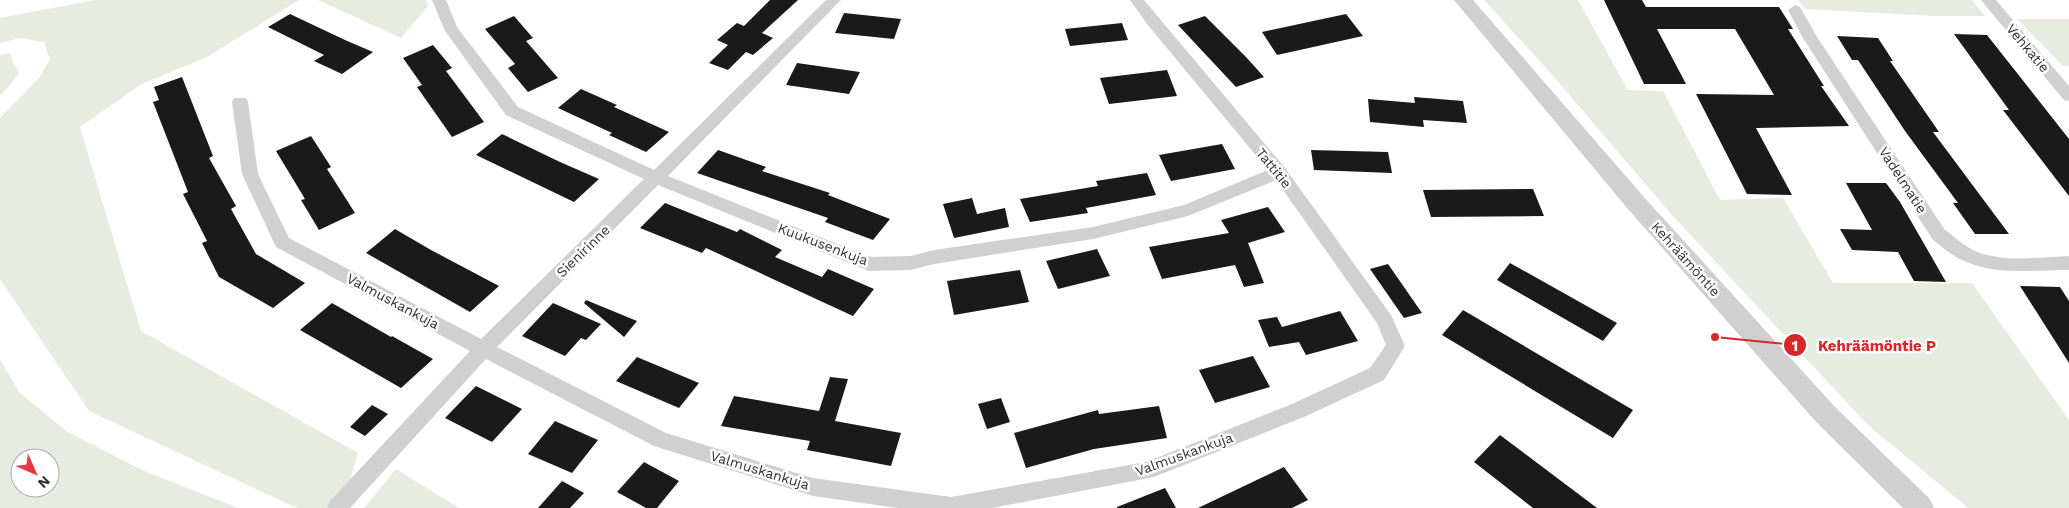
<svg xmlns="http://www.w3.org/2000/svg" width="2069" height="508" viewBox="0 0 2069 508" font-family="'Work Sans',sans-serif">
<rect width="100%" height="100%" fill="#fff"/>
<g fill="#e6ecdf" fill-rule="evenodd">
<path d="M95,0H299L207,57L140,85L80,127L141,331L358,453L348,487L332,508H297L89,411L0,279V118L39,78L50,59L44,42L20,38L0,43V18Z"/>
<path d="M318,0H426L428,6L401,38Z"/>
<path d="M1484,0H1578L1628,90L1663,91L1720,200L1783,198L1833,283H1972L2069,420V508H1968L1868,425L1671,214L1548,70Z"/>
<path d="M1798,0H1972L1985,16H1935L1806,9Z"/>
<path d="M2017,19H2069V66H2063Z"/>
<path d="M9,53L19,74L0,96V55Z"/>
<path d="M0,359L19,392L66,431L142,470L238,508H0ZM20,458H50V488H20Z"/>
<path d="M396,469L459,508H364Z"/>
</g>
<g fill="#1a1a1a">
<path d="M770,0H798L762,33L773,38L753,55L746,52L728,70L709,63L728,45L717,40L737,23L744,26Z"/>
<path d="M1604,0H1642L1646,7H1779L1793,29H1788L1824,86H1821L1849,126L1756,128L1792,195L1747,194L1696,94L1774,95L1735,29H1657L1686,84H1644Z"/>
<path d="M844,13L901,19L894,39L835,33Z"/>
<path d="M290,14L345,40L373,52L342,74L314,61L324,55L268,27Z"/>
<path d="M1346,14L1363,36L1277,55L1262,32Z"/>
<path d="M514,16L533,38L526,41L558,78L528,92L508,68L515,64L485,29Z"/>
<path d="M1205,16L1246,57L1264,77L1236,87L1178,25Z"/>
<path d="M1122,23L1128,40L1070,46L1065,29Z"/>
<path d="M1954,34L1987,35L2069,139V196L2003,110H2009Z"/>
<path d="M1837,36L1878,38L1893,61H1890L1939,132H1933L2009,234H1975L1953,203H1958L1905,131L1858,60H1852Z"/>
<path d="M433,45L452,68L446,71L484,122L452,137L417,87L422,85L403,58Z"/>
<path d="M797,63L860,72L849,94L786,85Z"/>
<path d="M1167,70L1177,96L1109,104L1100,78Z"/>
<path d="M182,77L213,156L209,158L236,206L231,209L256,254L305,283L273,308L219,277L202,243L207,241L183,194L188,192L153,102L159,100L154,87Z"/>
<path d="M581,89L617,105L614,107L669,132L646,152L609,135L612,133L558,108Z"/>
<path d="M1414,97L1463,101L1467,123L1423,120L1424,127L1370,122L1368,99L1415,103Z"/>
<path d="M502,134L560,162L599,179L574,202L476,155Z"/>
<path d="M311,136L331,167L327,169L355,213L319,230L301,200L305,199L276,151Z"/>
<path d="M1222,144L1235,169L1171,181L1159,155Z"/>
<path d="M718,150L766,167L762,171L830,193L828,195L890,219L873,240L825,222L828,218L697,173Z"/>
<path d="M1311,150L1388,152L1392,173L1314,170Z"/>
<path d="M1147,173L1156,195L1086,208L1088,213L1030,222L1020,199L1098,186L1096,181Z"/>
<path d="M1846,183H1886L1900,202L1946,282L1914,281L1898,252L1852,250L1840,229L1872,230Z"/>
<path d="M1533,189L1544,216L1431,217L1423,190Z"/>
<path d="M972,198L977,214L1005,208L1009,227L954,238L943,204Z"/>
<path d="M665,203L737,232L740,229L782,250L775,257L822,277L828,269L874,289L853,316L706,248L702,253L640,228Z"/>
<path d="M1268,207L1285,232L1248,243L1264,283L1244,287L1235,265L1162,279L1149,247L1229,233L1221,220Z"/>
<path d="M395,229L431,250L499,286L470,312L366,253Z"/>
<path d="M1097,249L1110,276L1058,289L1046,261Z"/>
<path d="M1510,263L1617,323L1603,341L1497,280Z"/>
<path d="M1388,264L1422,313L1404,318L1370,269Z"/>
<path d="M1020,270L1029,302L954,315L947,281Z"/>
<path d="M2020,286L2060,287L2069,301V363Z"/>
<path d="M586,300L637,321L624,337L584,303Z"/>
<path d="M332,303L391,337L392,336L433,359L401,388L300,330Z"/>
<path d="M553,303L601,324L586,340L581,338L565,356L522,336Z"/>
<path d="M1463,310L1633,410L1613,438L1442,335Z"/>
<path d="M1340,311L1358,341L1306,355L1299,342L1269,347L1258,320L1277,317L1282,327Z"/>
<path d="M1253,356L1270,387L1215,403L1199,370Z"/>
<path d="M637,357L699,383L679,408L616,381Z"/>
<path d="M830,377L848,379L835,421L901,433L891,466L807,450L810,441L721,426L734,396L819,411Z"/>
<path d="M476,386L522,409L492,442L445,418Z"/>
<path d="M1001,398L1010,422L987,429L978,404Z"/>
<path d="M372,405L388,414L365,436L350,427Z"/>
<path d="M1159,406L1167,438L1094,449L1026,468L1014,433L1098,410L1099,414Z"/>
<path d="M555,421L598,440L572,473L528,454Z"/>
<path d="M1500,435L1597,508H1533L1474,462Z"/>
<path d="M644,462L679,481L657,508H646L617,492Z"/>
<path d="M1284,467L1308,500L1292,508H1198Z"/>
<path d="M562,481L584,493L570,508H538Z"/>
<path d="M1165,488L1176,508H1117V507Z"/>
</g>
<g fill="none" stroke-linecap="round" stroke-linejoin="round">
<g fill="#d0d0d0" fill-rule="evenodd">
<path d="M432,0H446L457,27L518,107L654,170L826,0H841L668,176L870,257L911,256L934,250L1093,227L1184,205L1268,170L1147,24L1130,0H1144L1285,168L1391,315L1405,346L1384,380L1306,416L1154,477L992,508H898L813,496L654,446L486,359L350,508H327L330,501L470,351L276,247L242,174L232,102L234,98H246L248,102L258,174L289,238L481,339L644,179L506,115L445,31ZM1276,180L1377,323L1386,345L1370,368L1292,404L1146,462L951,497L813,478L666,433L497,347L658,185L869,271L911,270L934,264L1093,239L1188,216Z"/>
<path d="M1981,0H1996L2069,86V101L2064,100Z"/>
<path d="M1795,5L1800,7L1817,37L1945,230C1955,237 1964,246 1975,251C2002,263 2040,257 2069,256V270C2034,270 1994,276 1962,260C1951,255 1942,247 1933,240L1803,38L1788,10Z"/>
</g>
<path fill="#d0d0d0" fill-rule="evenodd" d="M1454,0H1473L1643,196L1835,407L1930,499L1934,508H1903L1817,423L1627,208Z"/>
</g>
<g text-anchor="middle" stroke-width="5" stroke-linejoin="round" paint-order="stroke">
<g font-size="14" fill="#333" stroke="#fff">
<text transform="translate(2028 48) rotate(50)" y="5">Vehkatie</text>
<text transform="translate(1274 168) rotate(51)" y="5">Tattitie</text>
<text transform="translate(1903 180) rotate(57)" y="5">Vadelmatie</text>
<text transform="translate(823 244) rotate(21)" y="5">Kuukusenkuja</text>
<text transform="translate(583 251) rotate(-44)" y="5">Sienirinne</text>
<text transform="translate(1686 259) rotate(48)" y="5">Kehräämöntie</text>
<text transform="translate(393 301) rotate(28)" y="5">Valmuskankuja</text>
<text transform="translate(1184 454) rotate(-20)" y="5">Valmuskankuja</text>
<text transform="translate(760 470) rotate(17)" y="5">Valmuskankuja</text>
</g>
</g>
<path fill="none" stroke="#d62828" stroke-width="2" d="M1715 337L1795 345"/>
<g fill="#d62828" stroke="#fff" stroke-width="2">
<circle cx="1715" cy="337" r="5"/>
<circle cx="1795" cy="345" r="12"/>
</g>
<g font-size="15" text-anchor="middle" font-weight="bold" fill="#fff">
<text x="1795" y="351">1</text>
</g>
<g font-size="15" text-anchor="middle" font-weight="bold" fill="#d62828" stroke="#fff" stroke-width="5" stroke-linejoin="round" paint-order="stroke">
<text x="1877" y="351">Kehräämöntie P</text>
</g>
<g transform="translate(35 473) rotate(135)"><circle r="24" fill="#ffffff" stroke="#adadad"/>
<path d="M0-4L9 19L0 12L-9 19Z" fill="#e63946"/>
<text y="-8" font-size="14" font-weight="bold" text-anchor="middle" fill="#333333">N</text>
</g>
</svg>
